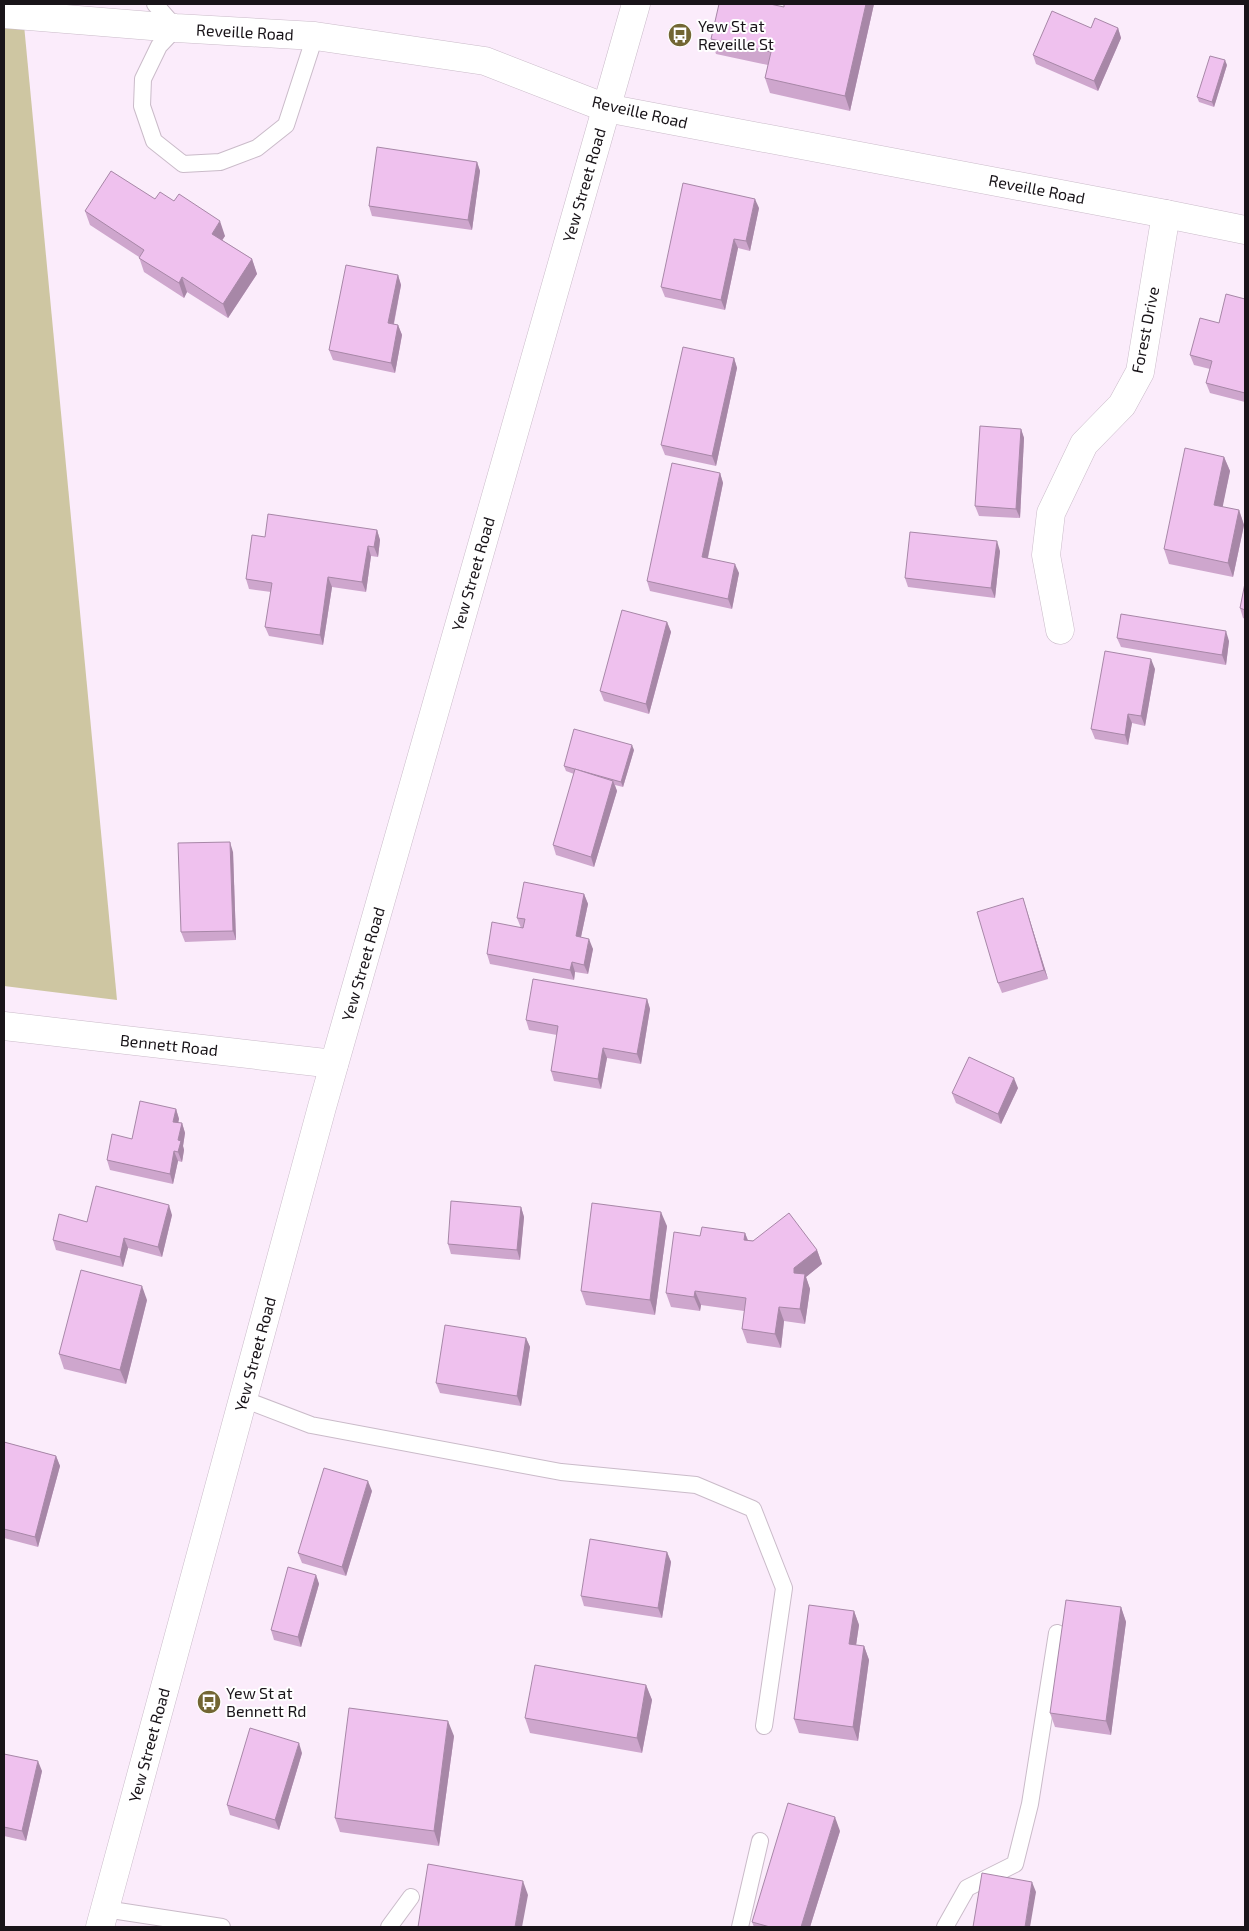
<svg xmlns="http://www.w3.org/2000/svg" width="1249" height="1931" viewBox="0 0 1249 1931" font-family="'Exo 2',sans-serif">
<rect width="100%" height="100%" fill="#fbecfb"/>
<path fill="#cec6a2" d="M4,4H22L117,1000L4,986Z"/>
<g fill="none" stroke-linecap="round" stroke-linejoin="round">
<g stroke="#cabbc9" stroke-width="18">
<g id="service">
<path d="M155,4L176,28L159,46L143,79L142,106L154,141L183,164L220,162L257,148L286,125L315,36"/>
<path d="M243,1399L311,1425L561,1472L696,1485L753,1509L784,1588L764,1726"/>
<path d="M105,1909L222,1927"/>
<path d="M389,1927L411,1897"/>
<path d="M740,1927L760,1841"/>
<path d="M945,1927L967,1888L1015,1864L1030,1804L1057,1633"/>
</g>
</g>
<g stroke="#cabbc9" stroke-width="29">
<g id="minor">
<path d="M4,14L176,28L315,36L485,61L606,108L1166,214L1245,230"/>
<path d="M1060,630L1046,555L1051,513L1084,444L1122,405L1140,372L1166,214"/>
<path d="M4,1026L334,1064"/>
</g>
</g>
<g stroke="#cabbc9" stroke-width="29">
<path id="tertiary" d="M100,1927L322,1107L636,4"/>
</g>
<use href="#service" stroke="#fff" stroke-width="16"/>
<use href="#minor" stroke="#fff" stroke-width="28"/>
<use href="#tertiary" stroke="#fff" stroke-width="28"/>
</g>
<g fill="#cea6cd">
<path d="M874,4L850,111L770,93L765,78L768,65L716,54L711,39L784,7Z"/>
<path d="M1091,28H1118L1121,38L1098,91L1036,64L1033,55Z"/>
<path d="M1227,65L1214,107L1199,102L1197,97Z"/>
<path d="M477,162L480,171L472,230L372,216L369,206Z"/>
<path d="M155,199L225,236L222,240L252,259L257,274L228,318L187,292L184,298L144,272L139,257L90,225L85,211Z"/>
<path d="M759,208L750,251L738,248L725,310L665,297L661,287Z"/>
<path d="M398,275L401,285L394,324L398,325L402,335L395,373L333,360L329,350Z"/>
<path d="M1245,299V402L1210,393L1206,383L1210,369L1194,365L1190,355L1219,323Z"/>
<path d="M734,358L737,368L716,466L665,455L661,445Z"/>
<path d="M1021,429L1024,438L1020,518L979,516L975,506Z"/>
<path d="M1224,457L1230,471L1222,507L1239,510L1244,525L1233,577L1169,564L1164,549Z"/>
<path d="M720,473L723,483L708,558L739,573L732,609L650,591L647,581Z"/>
<path d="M377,530L380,540L378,557L371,556L366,592L332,587L323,645L269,636L265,627L271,592L249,589L246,579L265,537Z"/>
<path d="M1000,551L995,598L908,587L905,578Z"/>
<path d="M1245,583V619L1243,618L1240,608Z"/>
<path d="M667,622L671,632L649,714L604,701L600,691Z"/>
<path d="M1117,638L1229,641L1226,665L1121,647Z"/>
<path d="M1155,669L1145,726L1132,723L1128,745L1095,739L1091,729Z"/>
<path d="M634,750L623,787L615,785L617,791L594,867L556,855L553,845L574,774L566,771L564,766Z"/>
<path d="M233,852L236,940L185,942L181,932Z"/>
<path d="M584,894L588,904L581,937L593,949L588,974L575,972L574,980L490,964L487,954L521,928L517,918Z"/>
<path d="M1023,898L1048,979L1002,993L998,983Z"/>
<path d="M647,999L650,1009L641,1064L607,1058L601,1089L554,1081L551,1071L557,1035L529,1030L526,1020Z"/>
<path d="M1018,1088L1001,1124L956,1103L952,1093Z"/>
<path d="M176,1109L179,1119L178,1123H182L185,1133L183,1146L184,1150L182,1162L178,1161L173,1184L110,1170L107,1160L132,1139Z"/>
<path d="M521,1207L524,1217L520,1260L451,1254L448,1244Z"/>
<path d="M172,1215L162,1257L128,1248L123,1267L56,1250L53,1240L87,1222Z"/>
<path d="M667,1226L655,1315L586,1305L581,1291Z"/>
<path d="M745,1233L748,1240L817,1250L822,1264L806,1277L810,1289L805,1324L784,1321L781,1348L747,1343L742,1329L744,1311L701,1305L700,1311L671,1307L666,1293L700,1236Z"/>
<path d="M147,1300L126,1384L64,1369L59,1354Z"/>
<path d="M526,1338L530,1347L521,1406L440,1393L436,1383Z"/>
<path d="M4,1442L56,1456L60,1466L38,1547L4,1538Z"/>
<path d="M372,1491L346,1576L302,1563L298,1553Z"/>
<path d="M667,1552L671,1562L662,1618L584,1606L581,1596Z"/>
<path d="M316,1575L319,1584L301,1647L274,1640L271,1630Z"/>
<path d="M1121,1607L1126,1622L1111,1735L1055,1727L1050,1713Z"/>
<path d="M854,1611L859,1625L856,1645L864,1646L869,1660L858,1741L799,1733L794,1719Z"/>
<path d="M646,1685L652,1700L642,1753L530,1733L525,1718Z"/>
<path d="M454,1736L439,1846L340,1832L335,1818Z"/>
<path d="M302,1753L279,1830L230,1815L227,1805Z"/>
<path d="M4,1754L42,1771L26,1841L4,1836Z"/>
<path d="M840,1831L810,1927H754L752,1922Z"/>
</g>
<g fill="#a787a7">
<path d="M866,4H874L850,111L845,96Z"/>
<path d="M1118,28L1121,38L1098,91L1094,81Z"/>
<path d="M1225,60L1227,65L1214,107L1212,102Z"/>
<path d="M477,162L480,171L472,230L468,220Z"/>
<path d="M755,199L759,208L750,251L746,241Z"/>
<path d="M220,221L225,236L217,248L212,234Z"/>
<path d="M734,239L738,248L725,310L721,300Z"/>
<path d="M252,259L257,274L228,318L223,304Z"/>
<path d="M398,275L401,285L392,332L388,323Z"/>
<path d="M182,277L187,292L184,298L179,283Z"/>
<path d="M398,325L402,335L395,373L391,363Z"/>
<path d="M734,358L737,368L716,466L712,456Z"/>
<path d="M1021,429L1024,438L1020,518L1016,509Z"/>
<path d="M1224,457L1230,471L1220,520L1214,505Z"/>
<path d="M720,473L723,483L706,566L702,557Z"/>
<path d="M1239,510L1244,525L1233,577L1228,563Z"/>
<path d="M377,530L380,540L378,557L374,547Z"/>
<path d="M997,541L1000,551L995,598L991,588Z"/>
<path d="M368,546L371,556L366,592L362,582Z"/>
<path d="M735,564L739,573L732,609L728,599Z"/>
<path d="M328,577L332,587L323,645L320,635Z"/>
<path d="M667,622L671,632L649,714L646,704Z"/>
<path d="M1226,631L1229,641L1226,665L1222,655Z"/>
<path d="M1151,659L1155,669L1145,726L1141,716Z"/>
<path d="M1128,714L1132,723L1128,745L1125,735Z"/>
<path d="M632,745L634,750L623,787L621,782Z"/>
<path d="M613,781L617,791L594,867L591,857Z"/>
<path d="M230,842L233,852L236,940L233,931Z"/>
<path d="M584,894L588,904L579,946L576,936Z"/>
<path d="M1023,898L1026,908L1048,979L1044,970Z"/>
<path d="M589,939L593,949L588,974L584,965Z"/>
<path d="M572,962L575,972L574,980L570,970Z"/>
<path d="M647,999L650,1009L641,1064L637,1054Z"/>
<path d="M603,1048L607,1058L601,1089L598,1079Z"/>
<path d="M1014,1078L1018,1088L1001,1124L998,1114Z"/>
<path d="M176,1109L179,1119L176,1132L173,1122Z"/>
<path d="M182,1123L185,1133L183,1146L184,1150L182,1162L178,1152V1140Z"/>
<path d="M174,1151L178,1161L173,1184L170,1174Z"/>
<path d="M169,1205L172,1215L162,1257L158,1247Z"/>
<path d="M521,1207L524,1217L520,1260L517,1250Z"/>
<path d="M661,1212L667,1226L655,1315L650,1300Z"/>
<path d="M745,1233L750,1247L744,1240Z"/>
<path d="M124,1238L128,1248L123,1267L120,1257Z"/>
<path d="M817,1250L822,1264L806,1277L810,1289L805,1324L800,1309L794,1273V1268Z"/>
<path d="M142,1286L147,1300L126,1384L120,1370Z"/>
<path d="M695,1291L701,1305L700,1311L694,1297Z"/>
<path d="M779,1307L784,1321L781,1348L775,1334Z"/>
<path d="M526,1338L530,1347L521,1406L517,1396Z"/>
<path d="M56,1456L60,1466L38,1547L35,1537Z"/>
<path d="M368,1481L372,1491L346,1576L342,1567Z"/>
<path d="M667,1552L671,1562L662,1618L658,1608Z"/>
<path d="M316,1575L319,1584L301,1647L298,1637Z"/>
<path d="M1121,1607L1126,1622L1111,1735L1106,1721Z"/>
<path d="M854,1611L859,1625L854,1659L849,1644Z"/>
<path d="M864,1646L869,1660L858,1741L853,1727Z"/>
<path d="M646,1685L652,1700L642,1753L637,1738Z"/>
<path d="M448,1721L454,1736L439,1846L434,1831Z"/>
<path d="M299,1743L302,1753L279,1830L275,1820Z"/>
<path d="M38,1761L42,1771L26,1841L22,1831Z"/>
<path d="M835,1817L840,1831L810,1927H801Z"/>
<path d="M523,1881L528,1895L522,1927H515Z"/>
<path d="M1032,1882L1036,1892L1030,1927H1025Z"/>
</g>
<g fill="#efc1ee" stroke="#a787a7">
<path d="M719,4H770L784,7V4H866L845,96L765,78L771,52L711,39Z"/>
<path d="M1052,11L1091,28L1095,18L1118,28L1094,81L1033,55Z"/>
<path d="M1210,56L1225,60L1212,102L1197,97Z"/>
<path d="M377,147L477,162L468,220L369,206Z"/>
<path d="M111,171L155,199L160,192L174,201L179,194L220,221L212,234L252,259L223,304L182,277L179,283L139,258L144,250L85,211Z"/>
<path d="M683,183L755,199L746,241L734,239L721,300L661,287Z"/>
<path d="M346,265L398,275L388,323L398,325L391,363L329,350Z"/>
<path d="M1226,294L1245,299V393L1206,383L1212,361L1190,355L1200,318L1219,323Z"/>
<path d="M683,347L734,358L712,456L661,445Z"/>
<path d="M980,426L1021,429L1016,509L975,506Z"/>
<path d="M1185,448L1224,457L1214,505L1239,510L1228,563L1164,549Z"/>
<path d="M672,463L720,473L702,557L735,564L728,599L647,581Z"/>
<path d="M268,514L377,530L374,547L368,546L362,582L328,577L320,635L265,627L272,583L246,579L252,535L265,537Z"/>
<path d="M910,532L997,541L991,588L905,578Z"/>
<path d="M1245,583V610L1240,608Z"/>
<path d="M622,610L667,622L646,704L600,691Z"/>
<path d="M1121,614L1226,631L1222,655L1117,638Z"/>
<path d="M1105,651L1151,659L1141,716L1128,714L1125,735L1091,729Z"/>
<path d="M574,729L632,745L621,782L564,766Z"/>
<path d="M575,769L613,781L591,857L553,845Z"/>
<path d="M230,842L233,931L181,932L178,843Z"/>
<path d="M524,882L584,894L576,936L589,939L584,965L572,962L570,970L487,954L492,922L523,928L525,919L517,918Z"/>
<path d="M1023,898L1044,970L998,983L977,912Z"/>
<path d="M533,979L647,999L637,1054L603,1048L598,1079L551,1071L558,1026L526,1020Z"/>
<path d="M969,1057L1014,1078L998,1114L952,1093Z"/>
<path d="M140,1101L176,1109L173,1122L182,1123L178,1140L181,1141L178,1152L174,1151L170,1174L107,1160L112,1134L132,1139Z"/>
<path d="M96,1186L169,1205L158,1247L124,1238L120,1257L53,1240L59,1214L87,1222Z"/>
<path d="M451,1201L521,1207L517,1250L448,1244Z"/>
<path d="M592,1203L661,1212L650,1300L581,1291Z"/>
<path d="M789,1213L817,1250L794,1268V1273L805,1274L800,1309L779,1307L775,1334L742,1329L746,1298L695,1291L694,1297L666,1293L674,1232L700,1236L702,1227L745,1233L744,1240L753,1241Z"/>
<path d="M81,1270L142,1286L120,1370L59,1354Z"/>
<path d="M445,1325L526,1338L517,1396L436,1383Z"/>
<path d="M4,1442L56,1456L35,1537L4,1529Z"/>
<path d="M324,1468L368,1481L342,1567L298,1553Z"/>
<path d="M590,1539L667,1552L658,1608L581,1596Z"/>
<path d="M288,1567L316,1575L298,1637L271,1630Z"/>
<path d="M1066,1600L1121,1607L1106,1721L1050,1713Z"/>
<path d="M809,1605L854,1611L849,1644L864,1646L853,1727L794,1719Z"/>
<path d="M535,1665L646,1685L637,1738L525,1718Z"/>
<path d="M349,1708L448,1721L434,1831L335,1818Z"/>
<path d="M250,1728L299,1743L275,1820L227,1805Z"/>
<path d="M4,1754L38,1761L22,1831L4,1827Z"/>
<path d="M788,1803L835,1817L801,1927H770L752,1922Z"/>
<path d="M428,1864L523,1881L515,1927H418Z"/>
<path d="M982,1873L1032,1882L1025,1927H973Z"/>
</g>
<defs>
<g id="bus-disc" transform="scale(1.25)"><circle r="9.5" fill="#726633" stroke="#fff"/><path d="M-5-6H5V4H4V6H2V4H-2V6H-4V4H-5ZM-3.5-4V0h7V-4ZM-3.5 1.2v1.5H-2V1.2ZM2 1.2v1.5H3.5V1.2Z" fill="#fff"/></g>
</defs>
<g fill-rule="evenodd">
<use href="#bus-disc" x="680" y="35"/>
<use href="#bus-disc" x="209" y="1702"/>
</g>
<g text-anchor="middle" stroke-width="4" stroke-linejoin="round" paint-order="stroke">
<g font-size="16" fill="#191419" stroke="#fff" text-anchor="start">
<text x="698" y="32">Yew St at<tspan x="698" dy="18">Reveille St</tspan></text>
<text x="226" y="1699">Yew St at<tspan x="226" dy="18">Bennett Rd</tspan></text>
</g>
<g font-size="16" fill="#191419" stroke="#fff">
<text transform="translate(245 32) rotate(3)" y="6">Reveille Road</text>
<text transform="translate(640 112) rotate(13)" y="6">Reveille Road</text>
<text transform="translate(584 185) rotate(-74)" y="6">Yew Street Road</text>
<text transform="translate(1037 189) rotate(11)" y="6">Reveille Road</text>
<text transform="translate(1145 330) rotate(-79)" y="6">Forest Drive</text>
<text transform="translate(473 574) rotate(-74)" y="6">Yew Street Road</text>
<text transform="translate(363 964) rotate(-74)" y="6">Yew Street Road</text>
<text transform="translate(169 1045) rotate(6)" y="6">Bennett Road</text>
<text transform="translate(255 1354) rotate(-75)" y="6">Yew Street Road</text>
<text transform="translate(149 1745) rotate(-75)" y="6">Yew Street Road</text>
</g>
</g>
<rect width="1249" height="1931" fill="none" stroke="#191419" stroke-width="10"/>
</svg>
